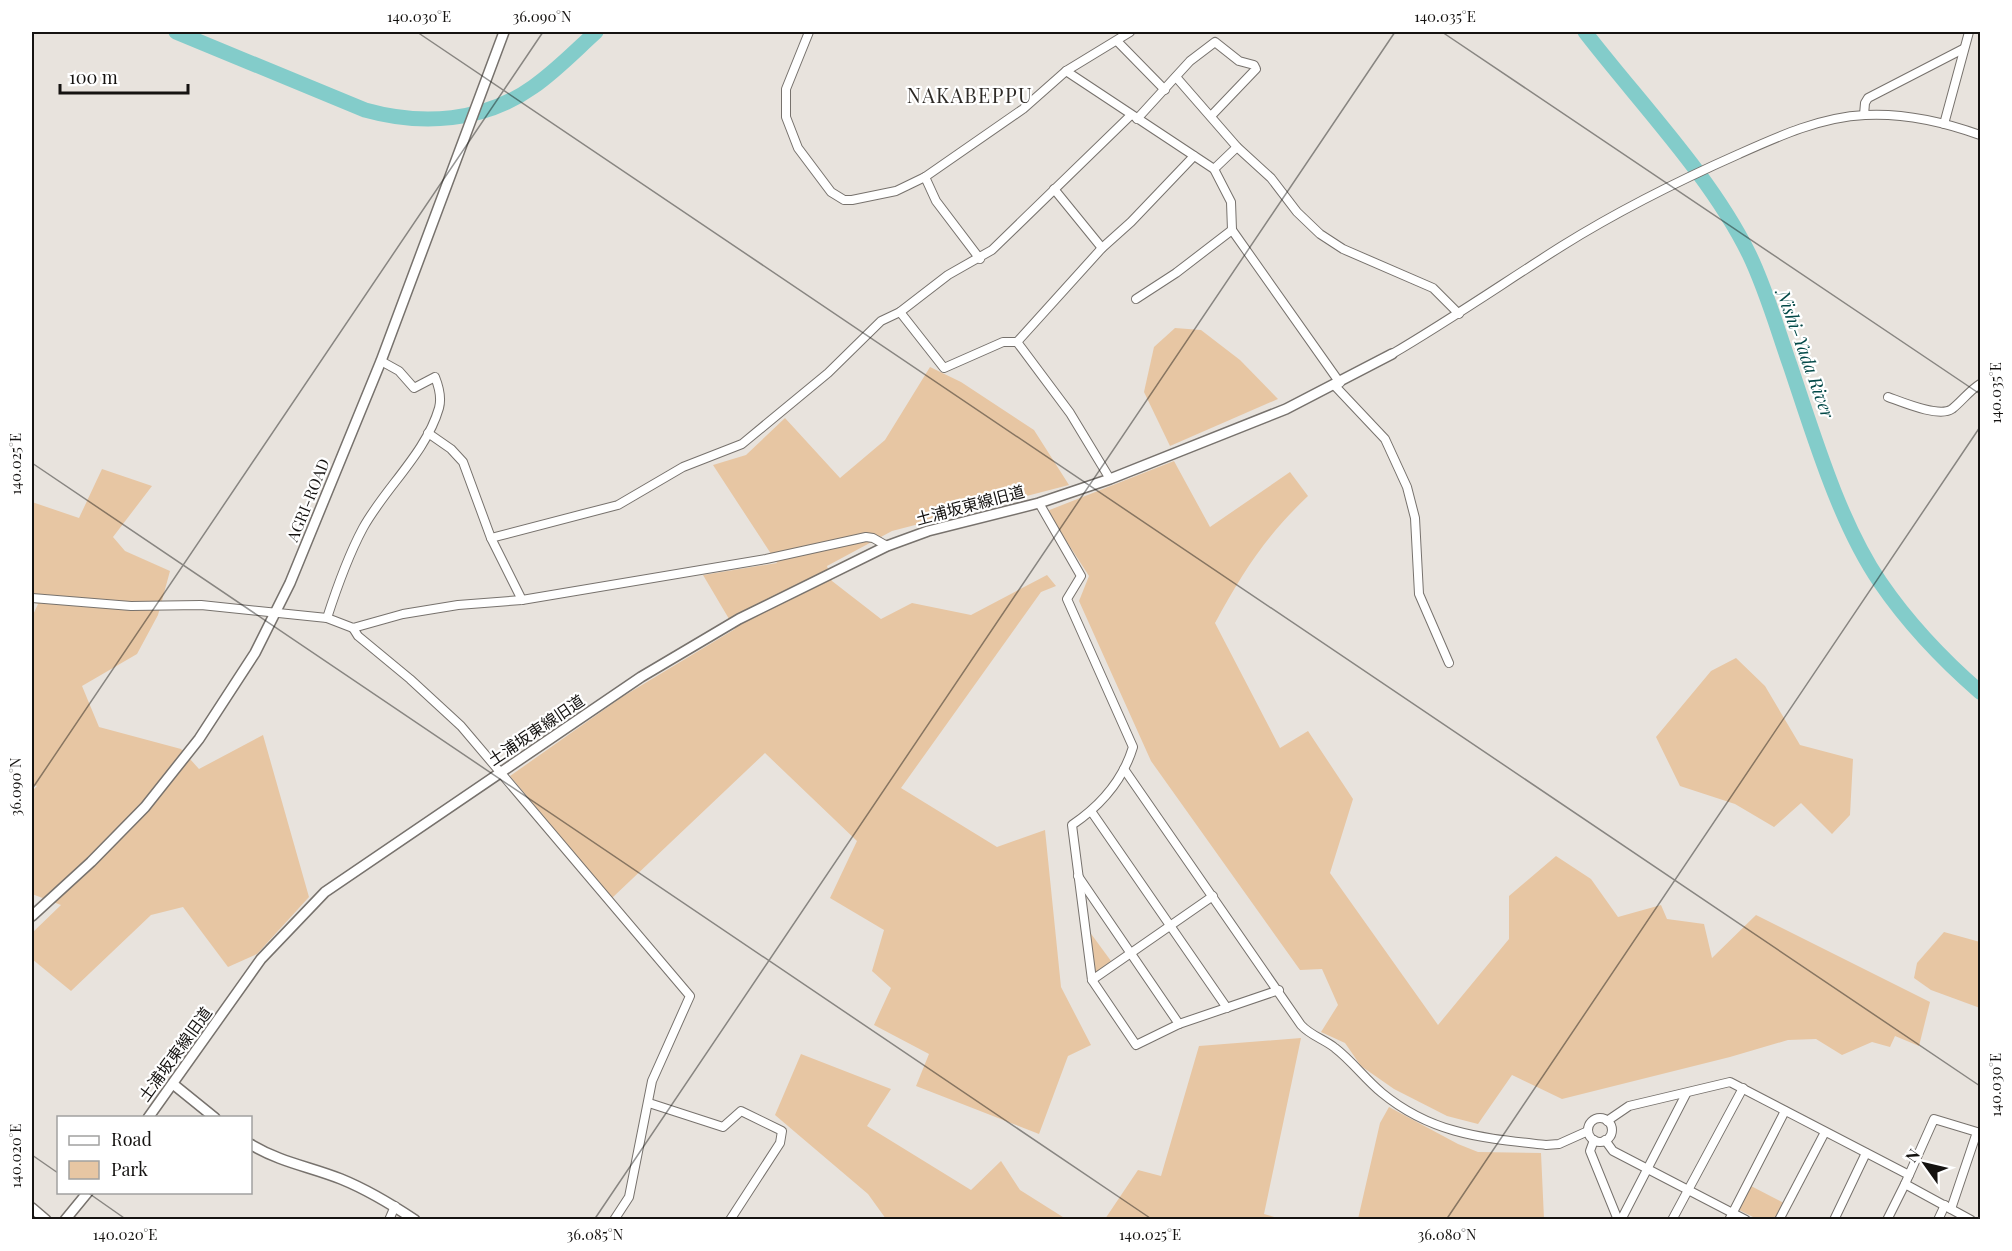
<svg xmlns="http://www.w3.org/2000/svg" width="2012" height="1251" viewBox="0 0 2012 1251" font-family="'Playfair Display','Noto Sans JP',serif">
<rect width="100%" height="100%" fill="#e8e3dd"/>
<g fill="#e7c6a3">
<path d="M1175,328L1201,330L1240,360L1278,399L1170,446L1144,392L1154,347Z"/>
<path d="M930,367L961,382L1034,430L1069,485L892,531L827,566L832,581L881,619L912,603L971,615L1047,575L1056,586L1041,592L901,788L997,847L1045,830L1061,987L1091,1045L1068,1056L1039,1134L916,1086L929,1054L874,1025L891,988L872,971L884,930L830,898L857,841L765,753L612,898L510,776L622,697L735,629L703,575L777,563L713,465L746,455L785,418L840,478L885,440Z"/>
<path d="M1174,461L1210,527L1290,472L1308,496C1265,537 1243,572 1215,623L1280,748L1308,731L1353,799L1330,873L1438,1025L1509,939V896L1556,856L1591,879L1618,917L1661,905L1667,919L1704,924L1712,958L1756,915L1930,1002L1919,1046L1895,1036L1890,1047L1872,1042L1842,1055L1816,1039L1788,1040L1730,1057L1562,1099L1512,1075L1478,1124L1447,1116L1394,1089L1361,1066L1345,1043L1321,1032L1338,1005L1322,969L1300,970L1151,761L1079,601L1089,576L1047,511Z"/>
<path d="M102,469L152,486L113,537L125,551L170,571L158,615L137,654L82,686L99,727L181,749L199,769L263,735L309,897L257,954L228,967L183,907L151,915L71,991L32,959V933L61,905L32,894V791L37,786L32,785V617L38,604L32,602V502L79,518Z"/>
<path d="M1736,658L1765,686L1800,745L1853,759L1850,815L1832,834L1801,803L1774,827L1735,804L1680,786L1656,737L1711,671Z"/>
<path d="M1089,931L1111,961L1095,973Z"/>
<path d="M1944,932L1980,942V1008L1931,990L1914,978L1917,963Z"/>
<path d="M1301,1038L1264,1214L1281,1219H1105L1138,1170L1161,1176L1199,1046Z"/>
<path d="M801,1054L891,1089L867,1126L971,1190L1001,1161L1020,1190L1066,1219H886L868,1194L775,1115Z"/>
<path d="M1389,1107L1458,1144L1478,1152L1541,1153L1544,1219H1358L1380,1123Z"/>
<path d="M1751,1186L1784,1203L1775,1219H1757L1739,1210Z"/>
</g>
<g fill="none" stroke-linecap="round" stroke-linejoin="round">
<g stroke="#83ccca" stroke-width="15">
<path d="M176,32L365,110C422,126 484,122 533,87C556,71 576,50 596,32"/>
<path d="M1585,32C1638,101 1711,176 1749,254C1766,289 1777,328 1790,365C1813,433 1839,522 1880,582C1908,623 1942,659 1980,692"/>
</g>
<g stroke="#77726d" stroke-width="10">
<g id="minor">
<path d="M809,32L786,89V117L798,148L831,192L844,200H852L896,191L925,177L1023,109L1066,71L1130,32"/>
<path d="M1117,41L1165,90"/>
<path d="M1066,71L1214,169L1231,202L1232,230L1340,383"/>
<path d="M1176,77L1237,147L1271,178L1297,212L1320,234L1343,249L1433,288L1459,314"/>
<path d="M1864,115L1865,103L1868,98L1963,49"/>
<path d="M1137,119L1190,61L1215,42L1239,61L1254,65L1256,69L1212,115"/>
<path d="M1944,124L1969,32"/>
<path d="M1214,169L1237,147"/>
<path d="M925,177L936,201L980,259"/>
<path d="M1054,189L1102,248"/>
<path d="M1136,299L1176,273L1232,230"/>
<path d="M900,312L944,368L1003,342H1017"/>
<path d="M1392,354C1450,320 1505,282 1562,246C1618,211 1678,181 1739,154C1779,136 1821,117 1865,115C1903,113 1944,122 1980,135"/>
<path d="M1335,386L1385,439L1407,487L1415,518L1419,594L1449,663"/>
<path d="M1888,397C1902,402 1939,418 1952,409C1962,401 1969,391 1980,384"/>
<path d="M428,433L451,449L463,462L491,538L522,600"/>
<path d="M1110,479L1070,413L1017,342L1102,248L1131,222L1194,156"/>
<path d="M1039,503L1081,576L1067,599L1133,747C1123,780 1100,806 1072,825L1092,980L1136,1045L1179,1024L1279,990"/>
<path d="M491,538L618,505L683,467L742,444L828,373L881,321L900,312L948,275L992,250L1131,115"/>
<path d="M32,598L131,606L201,605L327,618L353,628L403,614L458,605L522,600L766,559L866,537L873,538L887,546"/>
<path d="M327,618C337,587 348,556 363,528C385,488 426,453 439,408C442,397 439,387 435,377L414,388L399,371L381,361"/>
<path d="M353,628L358,636L410,679L461,726L690,996L652,1081L629,1197L614,1220"/>
<path d="M1124,769L1301,1025C1311,1036 1324,1039 1335,1048C1352,1061 1365,1079 1382,1093C1433,1135 1484,1138 1546,1145L1559,1144L1588,1131"/>
<path d="M1091,811L1227,1008"/>
<path d="M1078,876L1179,1024"/>
<path d="M1092,980L1213,896"/>
<path d="M649,1103L723,1127L741,1111L782,1131L780,1143L730,1220"/>
<circle cx="1600" cy="1130" r="12"/>
<path d="M1607,1121L1629,1106L1730,1082L1909,1175L1905,1184L1971,1220"/>
<path d="M1594,1140L1590,1151L1618,1220"/>
<path d="M1605,1140L1613,1151L1746,1220"/>
<path d="M1909,1175L1934,1119L1977,1132L1951,1209"/>
<path d="M389,1220L395,1206"/>
<path d="M1621,1220L1686,1094"/>
<path d="M1672,1220L1743,1088"/>
<path d="M1729,1220L1785,1111"/>
<path d="M1779,1220L1825,1132"/>
<path d="M1834,1220L1866,1153"/>
<path d="M1887,1220L1905,1184"/>
<path d="M1938,1220L1945,1205"/>
</g>
</g>
<g stroke="#77726d" stroke-width="12">
<g id="tertiary">
<path d="M32,916L91,862L145,807L199,739L255,653L290,583L381,361L504,32"/>
<path d="M173,1084L215,1118"/>
<path d="M148,1118L261,959L325,892L641,677L739,619L887,546L928,531L1039,503L1110,479L1286,409L1392,354"/>
<path d="M250,1144C282,1163 308,1166 341,1179C368,1190 391,1204 415,1220"/>
<path d="M32,1208L46,1220"/>
<path d="M65,1220L88,1192"/>
</g>
</g>
<use href="#minor" stroke="#fff" stroke-width="8"/>
<use href="#tertiary" stroke="#fff" stroke-width="9"/>
</g>
<path fill="none" stroke="#151311" stroke-width="1.5" stroke-opacity="0.45" d="M417,32L1980,1086M1442,32L1980,394M32,463L1153,1220M32,789L543,32M32,1155L58,1173M87,1192L127,1220M594,1220L1395,32M1446,1220L1980,427"/>
<g text-anchor="middle" stroke-width="4.5" stroke-linejoin="round" paint-order="stroke">
<g font-size="16" fill="#151311" stroke="#fff">
<text transform="translate(308 500) rotate(-68)" y="6">AGRI-ROAD</text>
<text transform="translate(970 505) rotate(-15)" y="6">土浦坂東線旧道</text>
<text transform="translate(536 730) rotate(-34)" y="6">土浦坂東線旧道</text>
<text transform="translate(175 1054) rotate(-54)" y="6">土浦坂東線旧道</text>
</g>
<g font-size="18" font-style="italic" fill="#034948" stroke="#fff">
<text transform="translate(1805 354) rotate(70)" y="6">Nishi-Yada River</text>
</g>
<g font-size="20" letter-spacing="1.5" fill="#2d2925" stroke="#fff">
<text x="970" y="103">NAKABEPPU</text>
</g>
</g>
<rect width="2012" height="1251" fill="none" stroke="#ffffff" stroke-width="66"/>
<rect x="57" y="1116" width="195" height="78" fill="#ffffff" stroke="#a1a1a0" stroke-width="1.5"/>
<rect x="69" y="1136" width="30" height="9" fill="#ffffff" stroke="#a1a1a0" stroke-width="1.5"/>
<text x="111" y="1146" font-size="18" fill="#151311">Road</text>
<rect x="69" y="1161" width="30" height="18" fill="#e7c6a3" stroke="#a1a1a0" stroke-width="1.5"/>
<text x="111" y="1176" font-size="18" fill="#151311">Park</text>
<g transform="translate(1925 1164) rotate(304)" stroke="#ffffff" stroke-width="4.5" paint-order="stroke">
<path d="M0-4.5L10 22L0 15L-10 22Z" fill="#151311"/>
<text y="-9" font-size="16" font-weight="bold" text-anchor="middle" fill="#151311">N</text>
</g>
<path d="M60 84v9h128v-9" fill="none" stroke="#151311" stroke-width="3"/>
<text x="69" y="84" font-size="18" fill="#151311" stroke="#ffffff" stroke-width="4.5" paint-order="stroke">100 m</text>
<rect x="33" y="33" width="1946" height="1185" fill="none" stroke="#151311" stroke-width="2"/>
<g font-size="15" text-anchor="middle" fill="#151311">
<text x="419" y="22">140.030°E</text>
<text x="542" y="22">36.090°N</text>
<text x="1445" y="22">140.035°E</text>
<text transform="translate(1996 393) rotate(-90)" y="5">140.035°E</text>
<text transform="translate(16 464) rotate(-90)" y="5">140.025°E</text>
<text transform="translate(16 787) rotate(-90)" y="5">36.090°N</text>
<text transform="translate(1996 1085) rotate(-90)" y="5">140.030°E</text>
<text transform="translate(16 1156) rotate(-90)" y="5">140.020°E</text>
<text x="125" y="1240">140.020°E</text>
<text x="595" y="1240">36.085°N</text>
<text x="1150" y="1240">140.025°E</text>
<text x="1447" y="1240">36.080°N</text>
</g>
</svg>
